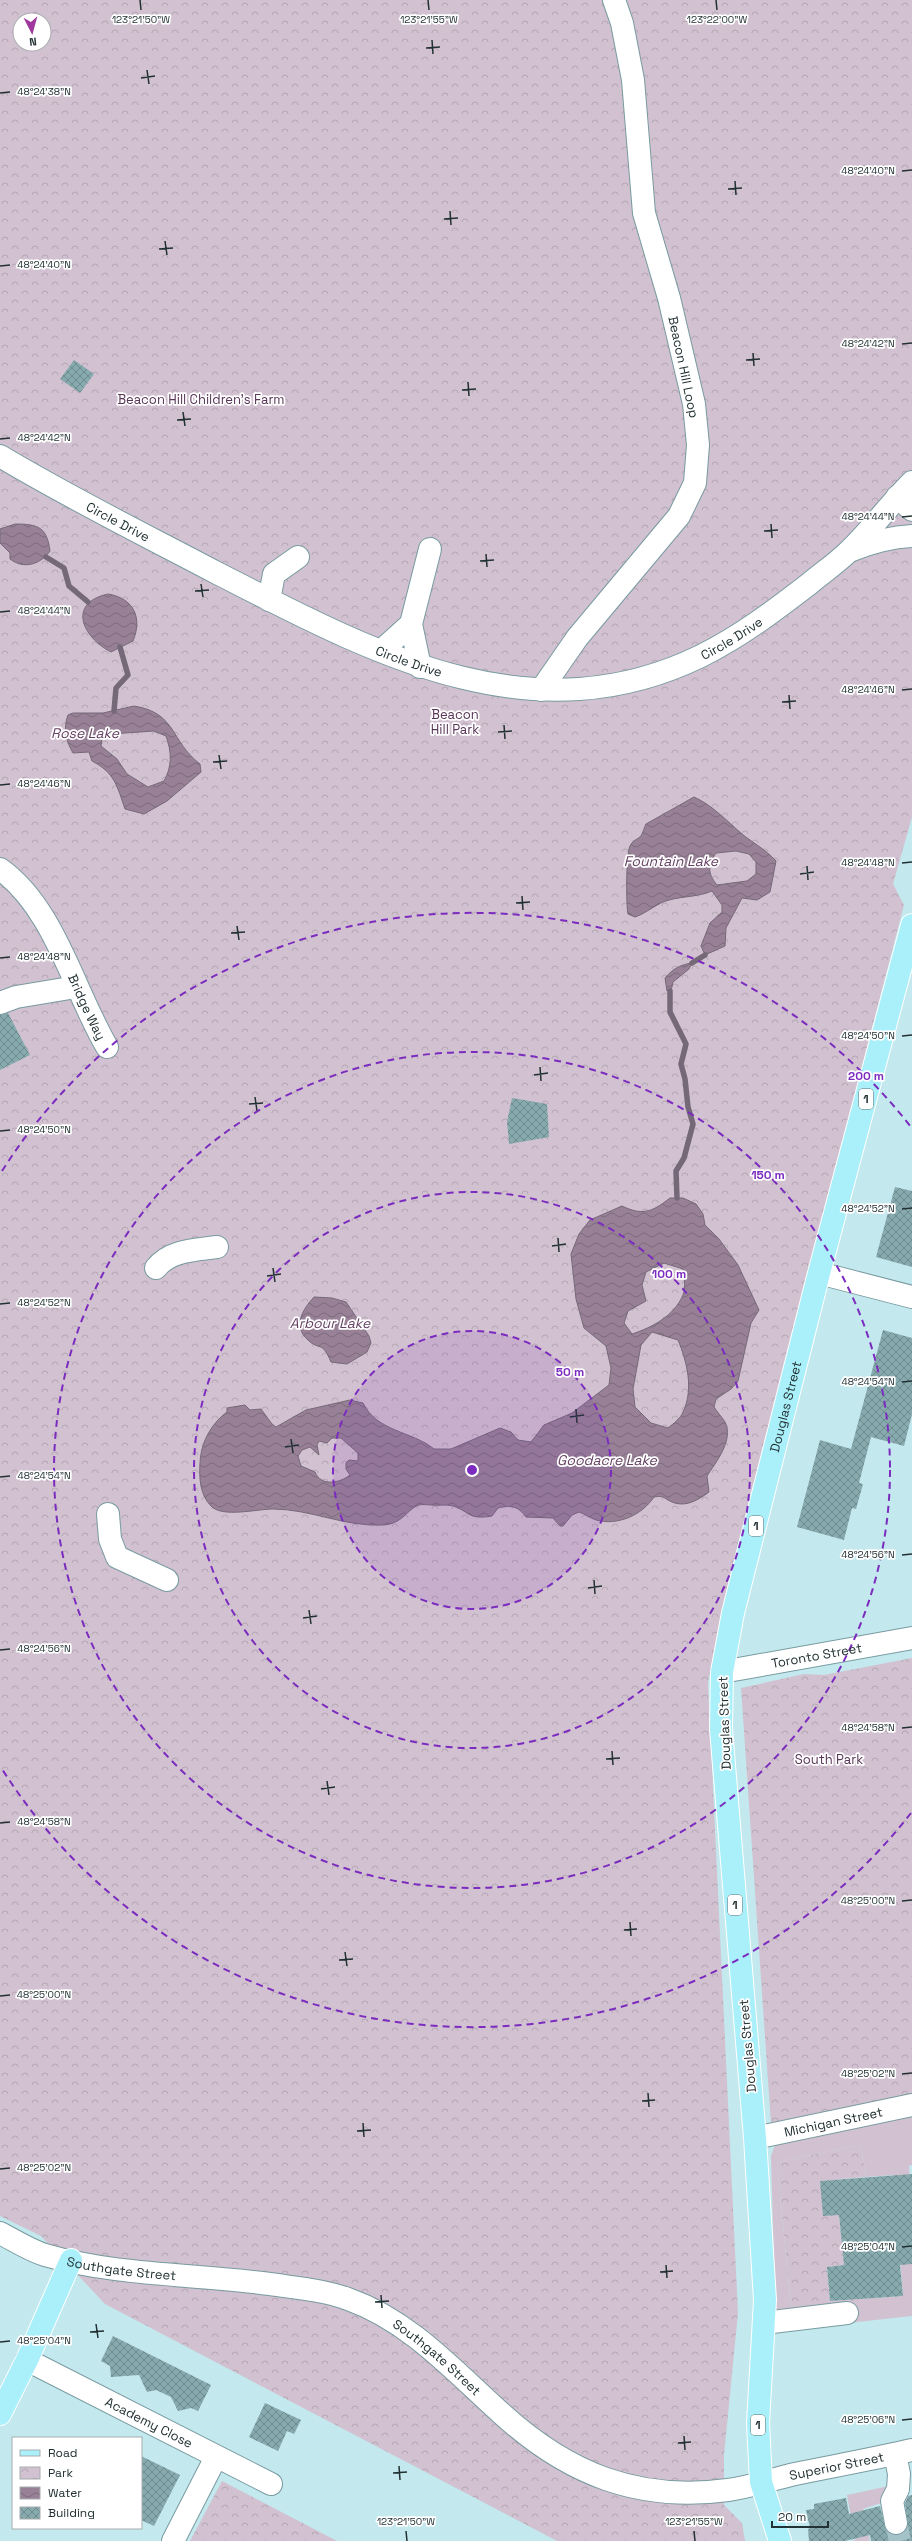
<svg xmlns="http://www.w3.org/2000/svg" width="912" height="2541" viewBox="0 0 912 2541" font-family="'Space Grotesk',sans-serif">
<defs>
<pattern id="park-crowns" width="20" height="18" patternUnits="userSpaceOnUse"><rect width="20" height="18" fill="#d2c1d0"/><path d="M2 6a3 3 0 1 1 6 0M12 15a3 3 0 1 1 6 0" fill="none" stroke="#b4a6b3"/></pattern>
<pattern id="water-waves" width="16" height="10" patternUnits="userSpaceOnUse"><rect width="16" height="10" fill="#988197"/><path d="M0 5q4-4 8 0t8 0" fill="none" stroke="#7c6a7c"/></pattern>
<pattern id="building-cross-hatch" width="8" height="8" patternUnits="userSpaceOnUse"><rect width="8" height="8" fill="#87aaaf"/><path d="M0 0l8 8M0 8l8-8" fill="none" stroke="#6e8b8f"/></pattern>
</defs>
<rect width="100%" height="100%" fill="#c3e8ee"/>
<g fill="#d2c1d0">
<path d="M912,2115V2165L909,2166L911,2192L895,2193L893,2175L866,2177L861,2145L777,2162L793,2329L776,2331L771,2156L775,2145Z"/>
<path d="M912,2233V2316L857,2322L855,2299L903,2296L898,2234Z"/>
<path d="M889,2486L890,2492L881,2503L863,2509L870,2541H851L855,2540L847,2495Z"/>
</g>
<g fill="url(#park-crowns)" fill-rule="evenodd">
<path d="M0,0H912V817L893,884L904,905L729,1578L708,1683L738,2313L724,2455V2505L742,2523L745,2541H557L105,2304L41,2236L0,2216ZM20,20H44V44H20Z"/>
<path d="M912,1658V2096L771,2124L741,1688L804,1674L824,1675Z"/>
<path d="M861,2145L866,2177L821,2181L839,2215L844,2265L827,2267L830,2301L855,2299L857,2322L793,2329L777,2162Z"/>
<path d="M222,2481L337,2541H190Z"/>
</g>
<g fill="url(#water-waves)" stroke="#756979" fill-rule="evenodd">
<path d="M15,524C38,524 47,527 50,551C41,564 24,570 10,559V553L0,543V529Z"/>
<path d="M108,594C133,598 143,617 133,641L111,652C82,637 67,603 108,594Z"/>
<path d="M134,706C177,713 170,741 200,764L201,772L167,801L144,814L125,809C117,786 115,773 92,761L89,752L73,753C66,741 63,728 68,715L73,713H103ZM154,731L166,736C172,752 172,767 164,781L148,787L127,774L117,759L101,746L102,738L111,734Z"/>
<path d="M694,797C712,805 727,821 742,834C753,843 765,849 776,861L770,892L757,900L742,898L726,928L725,946L705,955L701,946L710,923L722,912V905L712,891C698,897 684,896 669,900C657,903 647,913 635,917L628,914C626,906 626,854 630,846C632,841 638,839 641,836C643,833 644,828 646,824ZM736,851L749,854L756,862V874L747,881L717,885C707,873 708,865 716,853Z"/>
<path d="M692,963L689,969L673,982L671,991H667L665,978C673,969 679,965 692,963Z"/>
<path d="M670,1198H683L696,1204L703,1214L705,1225L719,1239L738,1265L759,1310L751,1323L738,1381L731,1389L716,1399L714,1407C717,1412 722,1417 725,1422C734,1440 716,1462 707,1476L709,1492C697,1501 683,1509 668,1500C662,1496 661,1496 654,1497C642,1515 618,1526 596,1520C590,1518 585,1514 579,1512L572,1515L563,1526H560L553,1518L526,1517C518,1506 511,1505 498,1508L492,1516C467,1520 471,1512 453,1506C447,1504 438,1506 432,1505C428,1505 422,1504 419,1505C407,1509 403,1524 383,1525C345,1527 310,1509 273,1509C257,1509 222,1518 211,1506C200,1495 199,1478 200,1463C201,1442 211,1424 227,1412V1408L245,1405L250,1410L261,1409L272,1424L276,1427L306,1410L350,1400L363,1403C377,1432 412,1431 434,1449H451L500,1428L511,1432L518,1440L531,1442L544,1425L572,1413L609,1385L611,1368L606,1346L584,1328L576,1299L571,1254L579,1234L590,1220L622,1206C643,1216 652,1212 670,1198ZM664,1263L683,1269C684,1276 686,1288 683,1295C674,1316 653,1327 632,1334L624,1323L628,1311L646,1301L642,1285L646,1272ZM652,1332L678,1340C687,1362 694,1389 683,1412C681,1418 673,1424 668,1428L651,1423L635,1407L633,1389L641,1345ZM332,1438H341L358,1453V1461L349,1460L346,1463V1469L350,1475C340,1483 321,1487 315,1472L301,1466L298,1456L302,1450L310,1447L319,1455L317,1445L319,1441L327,1443Z"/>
<path d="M314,1297L332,1298L346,1302L369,1336L371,1343L367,1352L347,1364L331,1362C322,1340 319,1351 308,1340C292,1326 303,1309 314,1297Z"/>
</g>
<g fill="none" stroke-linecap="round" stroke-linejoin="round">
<g stroke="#756979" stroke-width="5.5">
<path d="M46,557L64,568L69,586L88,602"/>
<path d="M114,711L116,688L128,675L120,647"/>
<path d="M692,963L705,955"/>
<path d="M670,991V1012L686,1044L681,1064L685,1079L688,1107L693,1124L684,1158L676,1171L677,1198"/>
</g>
</g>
<g fill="url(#building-cross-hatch)">
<path d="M74,360L94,374L80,393L60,379Z"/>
<path d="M8,1013L30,1055L0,1070V1015Z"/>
<path d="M512,1098L547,1104L549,1137L509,1144L507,1122Z"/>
<path d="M895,1187L912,1191V1267L876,1257Z"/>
<path d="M883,1330L912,1338V1414L904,1446L871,1437L859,1483L863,1484L856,1509L852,1508L844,1540L797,1527L820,1440L851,1449Z"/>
<path d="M912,2174V2264L900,2265L903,2296L830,2301L827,2267L844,2265L839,2215L823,2216L820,2181Z"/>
<path d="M113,2336L211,2385L198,2411L191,2408L178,2411L171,2397L156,2390L147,2392L139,2375L111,2377L110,2366L101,2361Z"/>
<path d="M265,2403L301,2420L294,2434L287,2431L278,2451L249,2437Z"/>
<path d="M141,2456L180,2475L154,2526L141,2520Z"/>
<path d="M912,2495V2541H871L870,2535L845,2541H809L808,2529L810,2528L806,2510L814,2509V2504L846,2498L849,2514L880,2506L886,2531L898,2535L904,2532L908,2527L905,2503L908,2496Z"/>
</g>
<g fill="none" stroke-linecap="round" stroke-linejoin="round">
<path stroke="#a3c3c9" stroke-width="22" stroke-dasharray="22 11" stroke-linecap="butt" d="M896,2523L900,2541"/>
<g stroke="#789ba1" stroke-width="24">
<g id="minor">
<path id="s1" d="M0,456C70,498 143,534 215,572C368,650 529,740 701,656C741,636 774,611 809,584C822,573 837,563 849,551C871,530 890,504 912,482"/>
<path d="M897,497L912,510"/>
<path d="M852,550C872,542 890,537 912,536"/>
<path d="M269,600L274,574L298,557"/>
<path d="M381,651L411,624"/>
<path d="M420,667L411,624L430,549"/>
<path d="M541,690L577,638L679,516L695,483L698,445L694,404L669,298L644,213L633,80L622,23L614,0"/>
<path id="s2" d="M0,869C54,907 74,991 107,1047"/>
<path d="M0,1003L16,997L76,987"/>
<path d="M156,1268C170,1250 195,1250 217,1247"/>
<path d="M819,1273L912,1297"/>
<path d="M108,1514L110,1539L117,1557L167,1580"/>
<path id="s3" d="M722,1672L912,1638"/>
<path id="s4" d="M755,2138L912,2105"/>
<path id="s5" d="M0,2233C14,2240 29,2250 45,2255C117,2276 196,2274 270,2284C296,2288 324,2290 348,2299C410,2321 454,2371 502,2414C568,2474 638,2502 728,2490C751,2487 773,2479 795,2474C834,2466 873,2459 912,2450"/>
<path d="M764,2323L847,2313"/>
<path id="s6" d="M27,2360L271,2484"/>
<path d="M895,2454L899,2474L898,2489L892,2501L896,2523"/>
<path d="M173,2541L216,2457"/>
</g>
</g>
<g stroke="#fff" stroke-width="24">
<g id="major">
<path d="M0,2414L27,2360L71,2260"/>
<path id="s7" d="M780,2541L761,2482L758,2423L765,2300L755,2138L721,1729L722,1672L733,1613L819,1273L912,925"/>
</g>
</g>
<use href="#minor" stroke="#fff" stroke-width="22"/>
<use href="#major" stroke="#aaf0fa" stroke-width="22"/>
</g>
<path fill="none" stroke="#223133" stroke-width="1.5" d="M140,0L141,10M428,0L429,10M716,0L717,10M432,40L433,54M426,48L440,47M147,70L149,84M141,78L155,76M0,93L10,92M902,171L912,170M735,181L736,195M728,189L742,188M450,211L451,225M444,219L458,218M165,241L167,255M159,249L173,248M0,266L10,265M902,344L912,343M753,353L754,366M746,360L760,359M468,382L469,396M462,390L476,389M183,412L185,426M177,420L191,419M0,439L10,438M902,517L912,516M771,524L772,538M764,531L778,530M486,554L487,567M480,561L494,560M201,584L203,597M195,591L209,590M0,612L10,611M902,690L912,689M789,695L790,709M782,702L796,701M504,725L505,739M498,732L512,731M219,755L221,769M213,762L227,761M0,785L10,784M902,863L912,862M807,866L808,880M800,874L814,872M522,896L523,910M516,903L530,902M237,926L239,940M231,933L245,932M0,958L10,957M902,1036L912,1035M540,1067L541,1081M534,1075L548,1073M255,1097L257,1111M249,1104L263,1103M0,1131L10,1130M902,1209L912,1208M558,1238L559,1252M552,1246L566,1244M273,1268L275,1282M267,1276L281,1274M0,1304L10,1303M902,1382L912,1381M576,1409L577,1423M570,1417L584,1415M291,1439L293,1453M285,1447L299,1445M0,1477L10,1476M902,1555L912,1554M594,1580L595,1594M588,1588L602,1586M309,1610L311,1624M303,1618L317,1616M0,1650L10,1649M902,1728L912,1727M612,1751L613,1765M606,1759L620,1758M327,1781L329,1795M321,1789L335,1787M0,1823L10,1822M902,1901L912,1900M630,1922L631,1936M624,1930L637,1929M345,1952L347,1966M339,1960L353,1959M0,1996L10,1995M902,2074L912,2073M648,2093L649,2107M642,2101L655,2100M363,2123L364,2137M357,2131L371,2130M0,2169L10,2168M902,2247L912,2246M666,2265L667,2278M660,2272L673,2271M381,2295L382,2308M375,2302L389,2301M96,2324L98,2338M90,2332L104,2331M0,2342L10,2341M902,2420L912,2419M684,2436L685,2450M678,2443L691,2442M399,2466L400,2480M393,2473L407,2472M406,2531L407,2541M694,2531L695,2541"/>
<circle cx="472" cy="1470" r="139" fill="#7b2cbf" fill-opacity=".12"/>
<g fill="none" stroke="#7b2cbf" stroke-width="2" stroke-dasharray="7 5">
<circle cx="472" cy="1470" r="139"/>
<circle cx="472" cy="1470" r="278"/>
<circle cx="472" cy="1470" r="418"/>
<path d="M911 1813A557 557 0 0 1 2 1769M2 1171A557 557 0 0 1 911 1127"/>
</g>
<g text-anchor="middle" stroke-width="3.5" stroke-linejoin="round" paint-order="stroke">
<g fill="#fff" stroke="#646f70" stroke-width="1">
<rect x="859" y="1089" width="14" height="20" rx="3"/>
<rect x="749" y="1516" width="14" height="20" rx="3"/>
<rect x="728" y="1895" width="14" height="20" rx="3"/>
<rect x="751" y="2415" width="14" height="20" rx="3"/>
</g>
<g font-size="12" font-weight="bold" fill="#223133">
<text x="866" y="1103">1</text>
<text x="756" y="1530">1</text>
<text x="735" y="1909">1</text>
<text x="758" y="2429">1</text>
</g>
<g font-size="13" fill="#223133" stroke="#fff">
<text transform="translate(684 367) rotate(78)" y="5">Beacon Hill Loop</text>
<text dy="5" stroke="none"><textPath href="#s1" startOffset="135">Circle Drive</textPath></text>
<text dy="5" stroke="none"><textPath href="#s1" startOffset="794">Circle Drive</textPath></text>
<text dy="5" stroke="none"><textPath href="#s1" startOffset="458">Circle Drive</textPath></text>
<text dy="5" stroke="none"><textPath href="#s2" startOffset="165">Bridge Way</textPath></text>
<text dy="5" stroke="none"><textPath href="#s7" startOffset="1147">Douglas Street</textPath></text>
<text dy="5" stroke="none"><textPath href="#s3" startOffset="96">Toronto Street</textPath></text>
<text transform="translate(724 1723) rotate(-92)" y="5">Douglas Street</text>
<text transform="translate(747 2046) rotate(-95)" y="5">Douglas Street</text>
<text dy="5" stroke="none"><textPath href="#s4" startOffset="80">Michigan Street</textPath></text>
<text dy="5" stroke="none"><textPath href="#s5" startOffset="128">Southgate Street</textPath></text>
<text dy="5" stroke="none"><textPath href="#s5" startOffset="464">Southgate Street</textPath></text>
<text dy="5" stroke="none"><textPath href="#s6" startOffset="137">Academy Close</textPath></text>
<text dy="5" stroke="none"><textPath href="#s5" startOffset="909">Superior Street</textPath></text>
</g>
<g font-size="13" fill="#583557" stroke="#fff">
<text x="201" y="404">Beacon Hill Children's Farm</text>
<text x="455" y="719">Beacon<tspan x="455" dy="15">Hill Park</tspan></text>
<text x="829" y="1764">South Park</text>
</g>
<g font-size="14" font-style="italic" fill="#654163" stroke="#fff">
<text x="85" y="738">Rose Lake</text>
<text x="671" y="866">Fountain Lake</text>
<text x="330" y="1328">Arbour Lake</text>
<text x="607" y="1465">Goodacre Lake</text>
</g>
</g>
<g font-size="10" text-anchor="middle" fill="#223133" stroke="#fff" stroke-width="3.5" stroke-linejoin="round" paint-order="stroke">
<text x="141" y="23">123°21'50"W</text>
<text x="429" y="23">123°21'55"W</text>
<text x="717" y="23">123°22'00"W</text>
<text x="44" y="95">48°24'38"N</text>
<text x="868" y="174">48°24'40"N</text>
<text x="44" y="268">48°24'40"N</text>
<text x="868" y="347">48°24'42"N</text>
<text x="44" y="441">48°24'42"N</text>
<text x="868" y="520">48°24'44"N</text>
<text x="44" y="614">48°24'44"N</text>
<text x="868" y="693">48°24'46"N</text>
<text x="44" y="787">48°24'46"N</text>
<text x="868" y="866">48°24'48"N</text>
<text x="44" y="960">48°24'48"N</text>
<text x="868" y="1039">48°24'50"N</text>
<text x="44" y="1133">48°24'50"N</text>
<text x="868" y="1212">48°24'52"N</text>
<text x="44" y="1306">48°24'52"N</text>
<text x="868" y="1385">48°24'54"N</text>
<text x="44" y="1479">48°24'54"N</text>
<text x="868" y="1558">48°24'56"N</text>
<text x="44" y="1652">48°24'56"N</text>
<text x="868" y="1731">48°24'58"N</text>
<text x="44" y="1825">48°24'58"N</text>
<text x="868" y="1904">48°25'00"N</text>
<text x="44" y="1998">48°25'00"N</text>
<text x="868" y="2077">48°25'02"N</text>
<text x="44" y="2171">48°25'02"N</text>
<text x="868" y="2250">48°25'04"N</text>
<text x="44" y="2344">48°25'04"N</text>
<text x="868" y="2423">48°25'06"N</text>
<text x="406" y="2525">123°21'50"W</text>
<text x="694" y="2525">123°21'55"W</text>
</g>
<circle cx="472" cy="1470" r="6" fill="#7b2cbf" stroke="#fff" stroke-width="2"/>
<g font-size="12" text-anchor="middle" font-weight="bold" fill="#7b2cbf" stroke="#fff" stroke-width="3.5" stroke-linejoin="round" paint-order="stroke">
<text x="866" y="1080">200 m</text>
<text x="768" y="1179">150 m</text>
<text x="669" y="1278">100 m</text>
<text x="570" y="1376">50 m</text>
</g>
<rect x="12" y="2437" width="130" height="92" fill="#ffffff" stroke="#a7adad"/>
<rect x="20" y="2450" width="20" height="6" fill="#aaf0fa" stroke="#a7adad"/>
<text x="48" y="2457" font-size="12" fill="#223133">Road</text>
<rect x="20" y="2467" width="20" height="12" fill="url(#park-crowns)" stroke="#a7adad"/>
<text x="48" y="2477" font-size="12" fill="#223133">Park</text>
<rect x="20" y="2487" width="20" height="12" fill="url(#water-waves)" stroke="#a7adad"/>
<text x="48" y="2497" font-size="12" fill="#223133">Water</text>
<rect x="20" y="2507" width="20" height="12" fill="url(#building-cross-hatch)" stroke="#a7adad"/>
<text x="48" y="2517" font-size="12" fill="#223133">Building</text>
<g transform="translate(32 32) rotate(174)"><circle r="19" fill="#ffffff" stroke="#a7adad"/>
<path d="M0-3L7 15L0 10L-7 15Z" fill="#9e389c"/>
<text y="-6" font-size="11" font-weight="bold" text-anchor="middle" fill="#223133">N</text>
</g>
<path d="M772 2521v6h56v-6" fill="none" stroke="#223133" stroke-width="2"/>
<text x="778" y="2521" font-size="12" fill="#223133" stroke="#ffffff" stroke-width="3" paint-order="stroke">20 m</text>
</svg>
